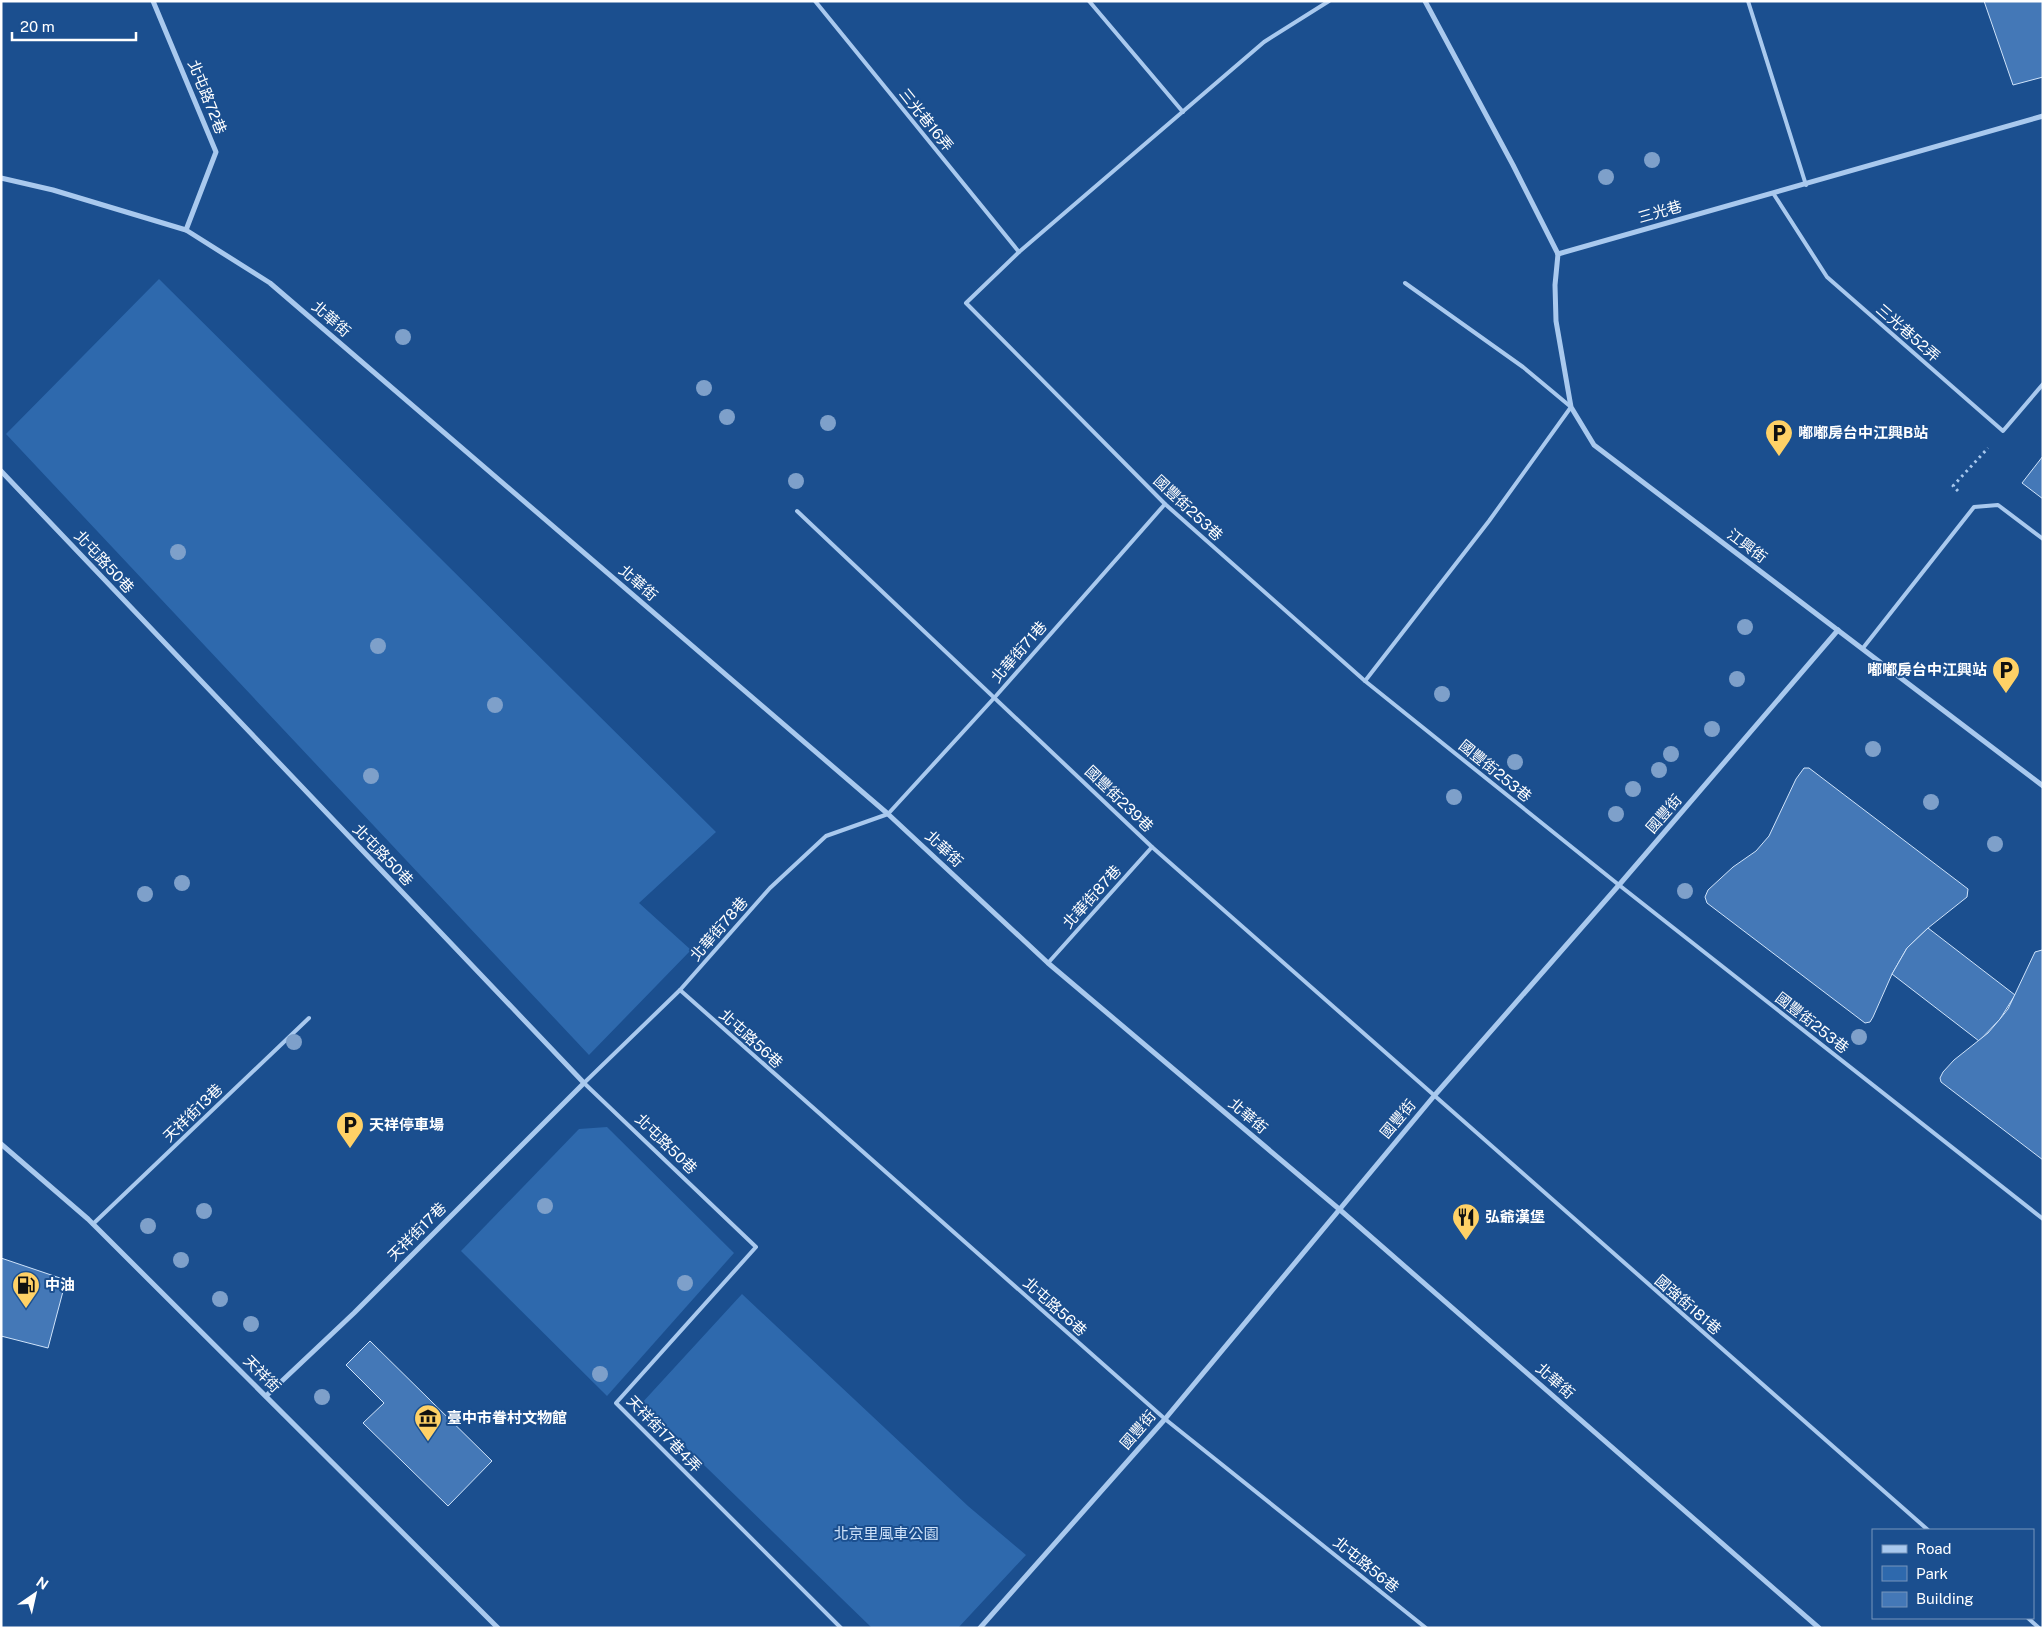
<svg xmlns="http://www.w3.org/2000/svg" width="2044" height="1629" viewBox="0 0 2044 1629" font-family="'Public Sans','Noto Sans TC',sans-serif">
<rect width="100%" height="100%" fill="#1b4f8f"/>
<g fill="#2e69ad">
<path d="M159,279L716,832L639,903L691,950L589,1055L6,434Z"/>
<path d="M607,1127L734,1253L607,1396L461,1251L579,1129Z"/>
<path d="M742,1294L968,1506L1026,1555L958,1628H872L641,1404Z"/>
</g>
<g fill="#4478b7" stroke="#cfe3fa">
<path d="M1984,1H2043V77L2013,85Z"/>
<path d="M2043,456V499L2022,483Z"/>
<path d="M1804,768H1809L1968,889L1967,897L1928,928L1907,948L1892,974L1873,1017L1870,1022L1865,1023L1707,903L1705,897L1708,890L1733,867L1756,851L1769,836L1796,779Z"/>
<path d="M1928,928L2015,995L2000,1019L1979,1041L1892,974L1907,948Z"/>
<path d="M2042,950H2043V1160L1941,1082L1940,1078L1943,1072L1954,1060L1988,1033L2000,1019L2008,1009L2035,952Z"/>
<path d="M1,1258L66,1280L48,1348L1,1336Z"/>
<path d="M370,1341L492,1461L448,1506L363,1423L384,1403L346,1365Z"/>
</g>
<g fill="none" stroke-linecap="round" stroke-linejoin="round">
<path stroke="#a9c9ee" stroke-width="3" stroke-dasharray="2.5 4" stroke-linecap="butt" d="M1958,491L1953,486L1988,448"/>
<g stroke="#a9c9ee" stroke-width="4">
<path d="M815,1L1019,252"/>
<path d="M1089,1L1183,112"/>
<path d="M1329,1L1264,42L1019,252L966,303L1165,504L1365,681L1619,885L2043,1219"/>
<path d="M1748,1L1806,185"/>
<path d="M1773,193L1827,277L2003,431L2043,384"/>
<path d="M797,511L1152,847L1928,1530"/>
<path d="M1863,648L1974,507L1998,505L2043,539"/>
<path d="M1365,681L1489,521L1571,407L1523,367L1405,283"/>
<path d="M1048,963L1152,847"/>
<path d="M680,990L1165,1419L1426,1628"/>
<path d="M93,1224L309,1018"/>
<path d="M2028,1618L2039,1628"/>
<path d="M841,1628L616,1403L756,1247L584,1083L680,990L770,888L826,836L888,814L995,697L1165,504"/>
</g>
<g stroke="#a9c9ee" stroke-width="5">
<path d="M153,1L216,152L186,230"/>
<path d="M1425,1L1513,165L1558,254"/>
<path d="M1,178L53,190L186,230L270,283L888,814L1048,963L1339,1209L1819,1628"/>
<path d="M1558,254L1555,285L1556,321L1571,407L1594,445L2043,786"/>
<path d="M1558,254L2043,116"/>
<path d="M1,471L584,1083L354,1313L266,1396"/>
<path d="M1,1144L88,1219L498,1628"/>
<path d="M980,1628L1165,1419L1434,1096L1619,885L1838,630"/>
</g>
</g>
<g fill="#7ea0ca">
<circle cx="1652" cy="160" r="8"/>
<circle cx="1606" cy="177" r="8"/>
<circle cx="403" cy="337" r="8"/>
<circle cx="704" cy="388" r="8"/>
<circle cx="727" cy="417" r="8"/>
<circle cx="828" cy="423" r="8"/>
<circle cx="796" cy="481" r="8"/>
<circle cx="178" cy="552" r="8"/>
<circle cx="1745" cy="627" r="8"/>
<circle cx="378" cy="646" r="8"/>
<circle cx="1737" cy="679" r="8"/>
<circle cx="1442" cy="694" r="8"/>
<circle cx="495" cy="705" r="8"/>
<circle cx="1712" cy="729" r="8"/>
<circle cx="1873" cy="749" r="8"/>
<circle cx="1671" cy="754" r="8"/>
<circle cx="1515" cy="762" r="8"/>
<circle cx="1659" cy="770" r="8"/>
<circle cx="371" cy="776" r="8"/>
<circle cx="1633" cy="789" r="8"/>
<circle cx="1454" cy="797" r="8"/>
<circle cx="1931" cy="802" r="8"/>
<circle cx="1616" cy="814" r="8"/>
<circle cx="1995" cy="844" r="8"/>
<circle cx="182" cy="883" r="8"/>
<circle cx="1685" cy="891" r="8"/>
<circle cx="145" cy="894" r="8"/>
<circle cx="1859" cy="1037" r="8"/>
<circle cx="294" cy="1042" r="8"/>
<circle cx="545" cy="1206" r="8"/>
<circle cx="204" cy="1211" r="8"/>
<circle cx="148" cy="1226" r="8"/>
<circle cx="181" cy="1260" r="8"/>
<circle cx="685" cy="1283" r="8"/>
<circle cx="220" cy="1299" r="8"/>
<circle cx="251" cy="1324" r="8"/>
<circle cx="600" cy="1374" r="8"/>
<circle cx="322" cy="1397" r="8"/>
</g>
<defs>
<g id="parking-pin" transform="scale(1.4375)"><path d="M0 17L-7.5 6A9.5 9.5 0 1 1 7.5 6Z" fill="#ffd166" stroke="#1b4f8f"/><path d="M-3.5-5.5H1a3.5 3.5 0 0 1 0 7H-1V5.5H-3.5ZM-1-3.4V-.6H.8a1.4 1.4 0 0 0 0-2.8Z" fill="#111"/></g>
<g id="restaurant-pin" transform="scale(1.4375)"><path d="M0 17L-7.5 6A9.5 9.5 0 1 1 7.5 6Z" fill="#ffd166" stroke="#1b4f8f"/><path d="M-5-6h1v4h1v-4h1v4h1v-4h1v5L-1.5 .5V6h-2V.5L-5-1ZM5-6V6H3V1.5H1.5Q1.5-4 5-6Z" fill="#111"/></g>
<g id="fuel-pin" transform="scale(1.4375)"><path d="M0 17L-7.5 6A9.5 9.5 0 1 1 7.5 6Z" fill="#ffd166" stroke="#1b4f8f"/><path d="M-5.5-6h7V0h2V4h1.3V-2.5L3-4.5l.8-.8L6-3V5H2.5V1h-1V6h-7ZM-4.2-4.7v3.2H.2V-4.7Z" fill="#111"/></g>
<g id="museum-pin" transform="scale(1.4375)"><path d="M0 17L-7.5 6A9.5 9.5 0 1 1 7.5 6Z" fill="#ffd166" stroke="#1b4f8f"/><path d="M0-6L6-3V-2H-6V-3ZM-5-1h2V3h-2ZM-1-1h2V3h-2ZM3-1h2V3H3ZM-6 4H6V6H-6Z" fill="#111"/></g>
</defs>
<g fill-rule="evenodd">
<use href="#parking-pin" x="1779" y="433"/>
<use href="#parking-pin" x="2006" y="670"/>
<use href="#parking-pin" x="350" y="1125"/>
<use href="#restaurant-pin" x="1466" y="1217"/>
<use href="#fuel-pin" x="26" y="1285"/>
<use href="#museum-pin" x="428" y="1418"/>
</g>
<g text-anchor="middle" stroke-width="4" stroke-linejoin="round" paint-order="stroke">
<g font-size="15" fill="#fff" stroke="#1b4f8f">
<text transform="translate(207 97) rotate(68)" y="5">北屯路72巷</text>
<text transform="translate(926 120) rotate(51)" y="5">三光巷16弄</text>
<text transform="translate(1660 212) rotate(-16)" y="5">三光巷</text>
<text transform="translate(331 319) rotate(41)" y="5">北華街</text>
<text transform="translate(1908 333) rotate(41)" y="5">三光巷52弄</text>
<text transform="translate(1188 508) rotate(43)" y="5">國豐街253巷</text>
<text transform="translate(1747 546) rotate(37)" y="5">江興街</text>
<text transform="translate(104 562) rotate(47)" y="5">北屯路50巷</text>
<text transform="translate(638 583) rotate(41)" y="5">北華街</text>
<text transform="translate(1019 652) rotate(-49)" y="5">北華街71巷</text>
<text transform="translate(1495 771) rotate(39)" y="5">國豐街253巷</text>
<text transform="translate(1119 799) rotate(44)" y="5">國豐街239巷</text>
<text transform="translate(1664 814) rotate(-49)" y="5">國豐街</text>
<text transform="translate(944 849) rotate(43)" y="5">北華街</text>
<text transform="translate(383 855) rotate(46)" y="5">北屯路50巷</text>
<text transform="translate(1092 897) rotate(-48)" y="5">北華街87巷</text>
<text transform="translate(719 929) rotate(-49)" y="5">北華街78巷</text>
<text transform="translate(1812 1023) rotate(38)" y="5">國豐街253巷</text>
<text transform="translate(751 1039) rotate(42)" y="5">北屯路56巷</text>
<text transform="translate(193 1113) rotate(-44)" y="5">天祥街13巷</text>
<text transform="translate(1248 1116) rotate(40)" y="5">北華街</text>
<text transform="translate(1398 1119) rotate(-50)" y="5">國豐街</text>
<text transform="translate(666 1144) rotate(44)" y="5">北屯路50巷</text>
<text transform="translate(417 1232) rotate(-45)" y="5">天祥街17巷</text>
<text transform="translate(1688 1305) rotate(41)" y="5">國強街181巷</text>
<text transform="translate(1055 1307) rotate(42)" y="5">北屯路56巷</text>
<text transform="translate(262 1374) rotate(45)" y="5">天祥街</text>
<text transform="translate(1555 1381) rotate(41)" y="5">北華街</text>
<text transform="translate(1138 1430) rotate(-49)" y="5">國豐街</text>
<text transform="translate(664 1434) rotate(46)" y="5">天祥街17巷4弄</text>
<text transform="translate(1366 1565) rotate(39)" y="5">北屯路56巷</text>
</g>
<g font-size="15" font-weight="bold" fill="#fff" stroke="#1b4f8f" text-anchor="start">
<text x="1798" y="438">嘟嘟房台中江興B站</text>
<text x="1987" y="675" text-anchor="end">嘟嘟房台中江興站</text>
<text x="369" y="1130">天祥停車場</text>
<text x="1485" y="1222">弘爺漢堡</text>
<text x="45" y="1290">中油</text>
<text x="447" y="1423">臺中市眷村文物館</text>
</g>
<g font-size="15" fill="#cfe3fa" stroke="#1b4f8f">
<text x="886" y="1539">北京里風車公園</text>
</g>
</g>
<rect width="2044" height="1629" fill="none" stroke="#ffffff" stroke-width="5"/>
<rect x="1872" y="1529" width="162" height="90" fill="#1b4f8f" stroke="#7695bc"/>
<rect x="1882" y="1545" width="25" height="8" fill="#a9c9ee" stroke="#7695bc"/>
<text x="1916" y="1554" font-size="15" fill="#ffffff">Road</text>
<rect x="1882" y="1566" width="25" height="15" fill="#2e69ad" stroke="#7695bc"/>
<text x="1916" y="1579" font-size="15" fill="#ffffff">Park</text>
<rect x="1882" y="1592" width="25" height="15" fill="#4478b7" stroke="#7695bc"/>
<text x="1916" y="1604" font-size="15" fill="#ffffff">Building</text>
<g transform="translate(35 1594) rotate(34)" stroke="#1b4f8f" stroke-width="4" paint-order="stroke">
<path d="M0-4L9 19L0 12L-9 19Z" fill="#ffffff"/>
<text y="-8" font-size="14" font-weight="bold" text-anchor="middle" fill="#ffffff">N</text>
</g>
<path d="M12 32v8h124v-8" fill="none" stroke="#ffffff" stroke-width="2.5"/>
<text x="20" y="32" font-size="15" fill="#ffffff" stroke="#1b4f8f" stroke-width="4" paint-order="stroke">20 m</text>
</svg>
